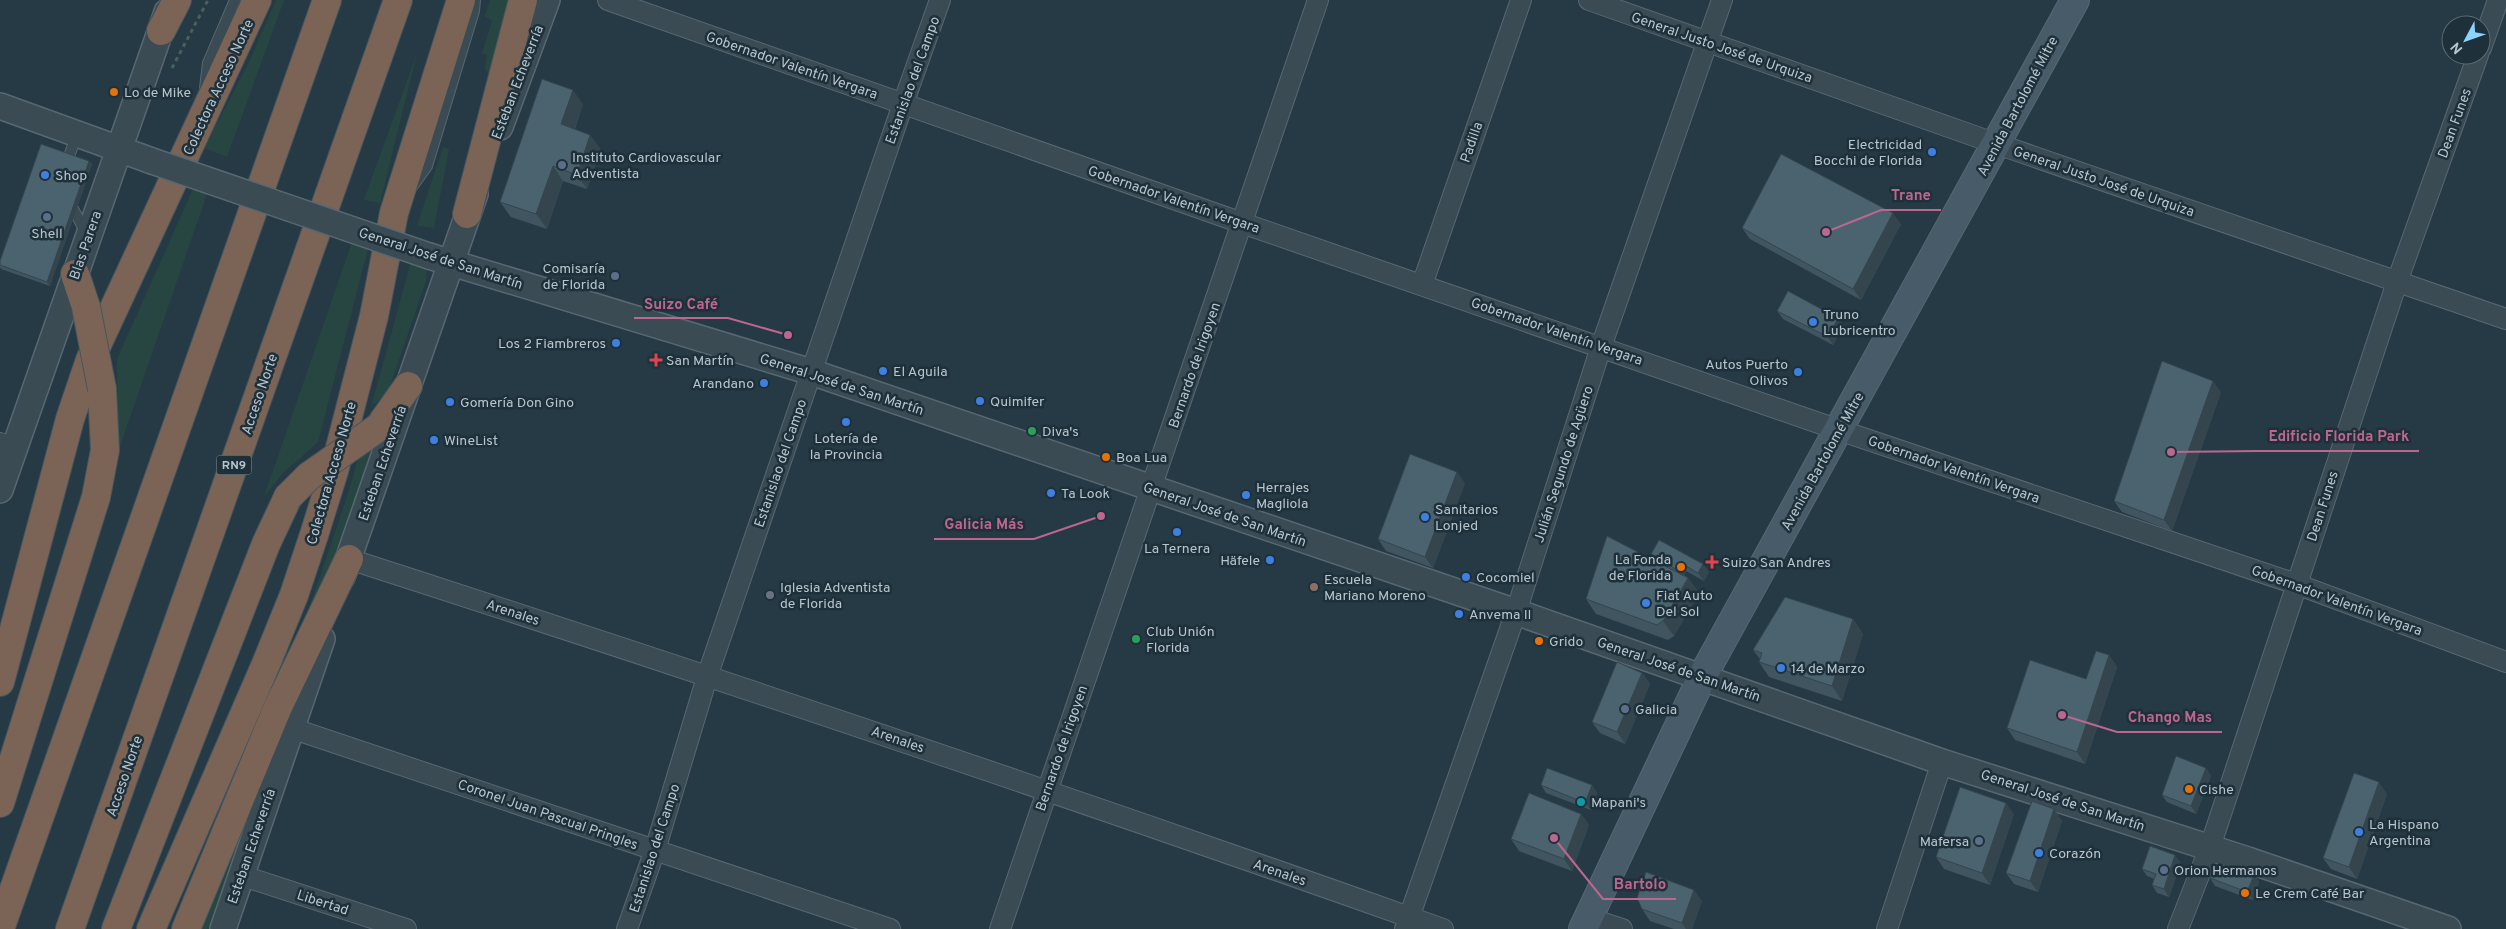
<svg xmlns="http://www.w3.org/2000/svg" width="2506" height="929" viewBox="0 0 2506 929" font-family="Overpass,sans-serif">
<rect width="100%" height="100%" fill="#253a45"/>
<g fill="#274642">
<path d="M276,0H284L227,157L204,148L249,62Z"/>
<path d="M490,0H509L489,74L485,69L487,55L482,53L492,21L485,16Z"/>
<path d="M417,53L380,203L364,200Z"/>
<path d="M443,147L449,149L434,228L417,226Z"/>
<path d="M194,187L208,191L118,452L117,359Z"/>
<path d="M353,239L369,245L318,442L283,473L264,497Z"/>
<path d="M412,258L423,261L427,270L426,281L388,392L371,407Z"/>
<path d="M380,442L342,544L303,626L348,494L359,455Z"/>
<path d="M239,823L246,824L211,929H196Z"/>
</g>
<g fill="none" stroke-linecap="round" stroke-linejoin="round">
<g stroke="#586872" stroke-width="12">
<g id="service">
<path d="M205,88L208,63L235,0"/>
<path d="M66,165L77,134"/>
<path d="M412,187L427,166L474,11L475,0"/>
<path d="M69,201L87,235"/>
</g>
</g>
<g stroke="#586872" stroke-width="22">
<g id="minor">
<path d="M608,0L1242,223L1839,430L2296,584L2506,662"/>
<path d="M1589,0L1997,144L2506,319"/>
<path d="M2481,48L2498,0"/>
<path d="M1422,285L1521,0"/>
<path d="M0,443L14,448"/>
<path d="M349,559C715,677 1080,800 1443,929"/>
<path d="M291,728L890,929"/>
<path d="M240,875L406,929"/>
<path d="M1588,918L1622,929"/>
<path d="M627,929L655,850L708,674L903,104L940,0"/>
<path d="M1000,929L1318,0"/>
<path d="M1405,929L1516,612L1601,347L1722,0"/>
<path d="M1887,929L1942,762"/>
<path d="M2178,929L2210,847L2397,282L2478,55"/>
</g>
</g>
<g stroke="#586872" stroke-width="28">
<g id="tertiary">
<path d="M0,106L152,161"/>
<path d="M500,127L547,0"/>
<path d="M429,256L811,372L1516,612L1942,762L2248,860L2448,929"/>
<path d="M0,490L167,12"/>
<path d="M342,577L475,194"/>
<path d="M223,929L322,639"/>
</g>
</g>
<g stroke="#586872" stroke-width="30">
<path id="secondary" d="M1583,929L1702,677L2075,0"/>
</g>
<g stroke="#44555f" stroke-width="30">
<g id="motorway">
<path d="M161,31L177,0"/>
<path d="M467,214L523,0"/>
<path d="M75,274L86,307"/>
<path d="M379,427L408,386"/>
<path d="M0,682L70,419L90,360L257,0"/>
<path d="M0,803L96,497L105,450L102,389"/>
<path d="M0,929L327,0"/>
<path d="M70,929L398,0"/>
<path d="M116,929L266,544L288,497"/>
<path d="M151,929L266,664L294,595L314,535L334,471L374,316L394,213L461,0"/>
<path d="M186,929L278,707L349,559"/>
</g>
</g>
<path stroke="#46625e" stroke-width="3" stroke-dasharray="4 4" stroke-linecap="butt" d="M172,68L208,0"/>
<use href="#service" stroke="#3a4b54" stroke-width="10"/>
<use href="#minor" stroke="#3a4b54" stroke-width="20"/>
<use href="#tertiary" stroke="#3a4b54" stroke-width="25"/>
<use href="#secondary" stroke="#475b68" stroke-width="28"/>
<use href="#motorway" stroke="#7b6456" stroke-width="28"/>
<g stroke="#586872" stroke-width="28" stroke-linecap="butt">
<path id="tertiary-bridge" d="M152,161L429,256"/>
</g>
<g stroke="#44555f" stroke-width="30" stroke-linecap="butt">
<g id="motorway-bridge">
<path d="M86,307L102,389"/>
<path d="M288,497L309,476L379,427"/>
</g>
</g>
<use href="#tertiary-bridge" stroke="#3a4b54" stroke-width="25"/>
<use href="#motorway-bridge" stroke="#7b6456" stroke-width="28"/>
</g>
<g fill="#40555f">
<path d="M583,104L575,129L590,135L601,150L587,189L563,181L547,229L511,217L500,202Z"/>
<path d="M89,161L92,164L50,286L1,269L0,267V261Z"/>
<path d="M1901,224L1861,300L1750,239L1742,228Z"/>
<path d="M1777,311L1838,318L1844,325L1833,345L1783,319Z"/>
<path d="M2221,392L2172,531L2122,512L2114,501Z"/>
<path d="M1465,483L1433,568L1386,551L1378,539Z"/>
<path d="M1651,554L1703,564L1709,572L1704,581L1686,571L1684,575L1688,578L1699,593L1674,636L1668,640L1596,614L1586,599L1655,560Z"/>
<path d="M1853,619L1863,634L1842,701L1769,677L1759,662L1760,659L1753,650Z"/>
<path d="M2109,655L2117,667L2085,764L2015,740L2007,728L2086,679Z"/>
<path d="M1642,673L1650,684L1625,744L1600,733L1592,722Z"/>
<path d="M2206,768L2211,776L2196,814L2167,802L2162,795Z"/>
<path d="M1541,785H1592L1597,793L1591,810L1546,793Z"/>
<path d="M2387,794L2357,879L2331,869L2323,858Z"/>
<path d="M2054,809L2062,821L2038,892L2014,884L2006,873Z"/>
<path d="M1581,814L1589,825L1572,871L1519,851L1511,839Z"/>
<path d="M2014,814L1990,885L1944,869L1936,857Z"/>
<path d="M2181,863L2169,897L2157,893L2152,885L2154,879L2147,876L2142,869Z"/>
<path d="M2254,875L2259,882L2253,900L2215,886L2210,878Z"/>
<path d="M1702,901L1692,929H1674L1650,921L1642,909Z"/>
</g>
<g fill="#34454d">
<path d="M573,90L583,104L571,139L561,124Z"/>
<path d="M590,135L601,150L587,189L577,175Z"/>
<path d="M89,161L92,164L50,286L47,282Z"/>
<path d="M553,166L563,181L547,229L536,214Z"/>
<path d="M1893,213L1901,224L1861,300L1853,289Z"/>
<path d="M1838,318L1844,325L1833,345L1828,337Z"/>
<path d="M2213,381L2221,392L2172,531L2164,520Z"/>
<path d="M1457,472L1465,483L1433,568L1425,557Z"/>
<path d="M1681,563L1686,571L1683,577L1677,570Z"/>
<path d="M1703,564L1709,572L1704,581L1698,573Z"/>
<path d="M1688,578L1699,593L1674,636L1663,621Z"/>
<path d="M1853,619L1863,634L1842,701L1832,686Z"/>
<path d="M2109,655L2117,667L2085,764L2077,752Z"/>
<path d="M1642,673L1650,684L1625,744L1617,732Z"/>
<path d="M2206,768L2211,776L2196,814L2191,806Z"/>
<path d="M2379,782L2387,794L2357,879L2349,867Z"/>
<path d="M1592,785L1597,793L1591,810L1585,803Z"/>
<path d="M2006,803L2014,814L1990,885L1982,873Z"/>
<path d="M2054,809L2062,821L2038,892L2030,881Z"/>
<path d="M1581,814L1589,825L1572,871L1564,859Z"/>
<path d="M2175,855L2181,863L2169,897L2164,889Z"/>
<path d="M2254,875L2259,882L2253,900L2247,892Z"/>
<path d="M1694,890L1702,901L1692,929H1686L1682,923Z"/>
</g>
<g fill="#4b636e" stroke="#34454d">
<path d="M542,79L573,90L561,124L590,135L577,175L553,166L536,214L500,202Z"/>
<path d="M41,144L89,161L47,282L0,265V261Z"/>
<path d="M1781,154L1893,213L1853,289L1742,228Z"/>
<path d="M1788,291L1838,318L1828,337L1777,311Z"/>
<path d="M2162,361L2213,381L2164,520L2114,501Z"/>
<path d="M1410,454L1457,472L1425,557L1378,539Z"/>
<path d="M1607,536L1688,578L1663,621L1657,625L1586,599Z"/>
<path d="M1659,540L1703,564L1698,573L1681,563L1677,570L1651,554Z"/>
<path d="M1785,597L1853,619L1832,686L1759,662L1762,653L1753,650Z"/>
<path d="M2096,651L2109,655L2077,752L2007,728L2030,660L2086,679Z"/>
<path d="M1617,662L1642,673L1617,732L1592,722Z"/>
<path d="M2176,756L2206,768L2191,806L2162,795Z"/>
<path d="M1547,768L1592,785L1585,803L1541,785Z"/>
<path d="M2354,773L2379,782L2349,867L2323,858Z"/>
<path d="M1960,787L2006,803L1982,873L1936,857Z"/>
<path d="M1529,793L1581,814L1564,859L1511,839Z"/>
<path d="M2032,801L2054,809L2030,881L2006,873Z"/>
<path d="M2150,846L2175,855L2164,889L2152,885L2156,874L2142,869Z"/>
<path d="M2228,865L2254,875L2247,892L2210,878L2213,871Z"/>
<path d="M1646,872L1694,890L1682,923L1642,909L1637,898Z"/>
</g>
<g fill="#e8710a" stroke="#1e303a" stroke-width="2">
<circle cx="114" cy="92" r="5"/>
<circle cx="1106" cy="457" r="5"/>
<circle cx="1681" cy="567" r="5"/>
<circle cx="1539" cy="641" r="5"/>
<circle cx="2189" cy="789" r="5"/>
<circle cx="2245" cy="893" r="5"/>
</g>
<g fill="#3f7fe0" stroke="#1e303a" stroke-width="2">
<circle cx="1932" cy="152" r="5"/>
<circle cx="45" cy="175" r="5"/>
<circle cx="1813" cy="322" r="5"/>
<circle cx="616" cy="343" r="5"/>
<circle cx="883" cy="371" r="5"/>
<circle cx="1798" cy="372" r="5"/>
<circle cx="764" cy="383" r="5"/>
<circle cx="980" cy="401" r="5"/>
<circle cx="450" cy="402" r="5"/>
<circle cx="846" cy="422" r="5"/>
<circle cx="434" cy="440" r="5"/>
<circle cx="1051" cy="493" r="5"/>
<circle cx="1246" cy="495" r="5"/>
<circle cx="1425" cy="517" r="5"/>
<circle cx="1177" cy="532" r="5"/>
<circle cx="1270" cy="560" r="5"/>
<circle cx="1466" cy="577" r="5"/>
<circle cx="1646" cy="603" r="5"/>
<circle cx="1459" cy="614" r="5"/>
<circle cx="1781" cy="668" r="5"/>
<circle cx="2359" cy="832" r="5"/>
<circle cx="2039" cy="853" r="5"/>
</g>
<g fill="#5c6f8a" stroke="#1e303a" stroke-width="2">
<circle cx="562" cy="165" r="5"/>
<circle cx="47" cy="217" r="5"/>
<circle cx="615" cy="276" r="5"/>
<circle cx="1625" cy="709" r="5"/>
<circle cx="1979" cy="841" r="5"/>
<circle cx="2164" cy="870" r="5"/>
</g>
<g fill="#e0444e" stroke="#1e303a" stroke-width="2">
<path d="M653.5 352.5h5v5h5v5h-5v5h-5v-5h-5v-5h5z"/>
<path d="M1709.5 554.5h5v5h5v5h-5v5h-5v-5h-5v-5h5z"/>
</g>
<g fill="#2e9e5b" stroke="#1e303a" stroke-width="2">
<circle cx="1032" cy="431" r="5"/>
<circle cx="1136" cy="639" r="5"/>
</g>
<circle fill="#8d6e63" stroke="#1e303a" stroke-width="2" cx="1314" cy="587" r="5"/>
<circle fill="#6b7280" stroke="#1e303a" stroke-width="2" cx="770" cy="595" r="5"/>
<circle fill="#0f9aa8" stroke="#1e303a" stroke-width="2" cx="1581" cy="802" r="5"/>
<g text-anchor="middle" stroke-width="5" stroke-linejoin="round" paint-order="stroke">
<rect fill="#1e303a" stroke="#8998a2" stroke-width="1" x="216.5" y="455.5" width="35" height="19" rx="4"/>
<g font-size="12" font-weight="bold" fill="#b7c5ce">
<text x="234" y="469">RN9</text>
</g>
<g font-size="14" fill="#b7c5ce" stroke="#1e303a">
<text transform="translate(1722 47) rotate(19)" y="5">General Justo José de Urquiza</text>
<text transform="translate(792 65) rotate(19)" y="5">Gobernador Valentín Vergara</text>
<text transform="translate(912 80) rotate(-70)" y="5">Estanislao del Campo</text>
<text transform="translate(517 82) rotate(-69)" y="5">Esteban Echeverría</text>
<text transform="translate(218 87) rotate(-65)" y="5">Colectora Acceso Norte</text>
<text transform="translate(2017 106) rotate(-62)" y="5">Avenida Bartolomé Mitre</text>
<text transform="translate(2454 123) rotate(-70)" y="5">Dean Funes</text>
<text transform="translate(1471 142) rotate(-71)" y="5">Padilla</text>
<text transform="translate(2104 181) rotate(19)" y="5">General Justo José de Urquiza</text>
<text transform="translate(1174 199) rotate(19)" y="5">Gobernador Valentín Vergara</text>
<text transform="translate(85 245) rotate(-71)" y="5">Blas Parera</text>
<text transform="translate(441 258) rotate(18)" y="5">General José de San Martín</text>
<text transform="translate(1557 331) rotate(19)" y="5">Gobernador Valentín Vergara</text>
<text transform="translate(1194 365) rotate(-71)" y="5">Bernardo de Irigoyen</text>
<text transform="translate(842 384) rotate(18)" y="5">General José de San Martín</text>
<text transform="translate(259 394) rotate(-71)" y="5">Acceso Norte</text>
<text transform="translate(1822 461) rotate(-61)" y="5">Avenida Bartolomé Mitre</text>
<text transform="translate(382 463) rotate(-71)" y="5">Esteban Echeverría</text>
<text transform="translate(780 463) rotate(-71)" y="5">Estanislao del Campo</text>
<text transform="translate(1563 464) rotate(-72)" y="5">Julián Segundo de Agüero</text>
<text transform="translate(1954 469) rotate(19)" y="5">Gobernador Valentín Vergara</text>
<text transform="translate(331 473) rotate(-74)" y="5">Colectora Acceso Norte</text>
<text transform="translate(2322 506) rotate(-72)" y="5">Dean Funes</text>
<text transform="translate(1225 514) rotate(19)" y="5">General José de San Martín</text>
<text transform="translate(2337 600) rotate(20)" y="5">Gobernador Valentín Vergara</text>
<text transform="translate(513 612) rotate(18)" y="5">Arenales</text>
<text transform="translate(1679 669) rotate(19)" y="5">General José de San Martín</text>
<text transform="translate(898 739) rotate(19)" y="5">Arenales</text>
<text transform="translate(1061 748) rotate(-71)" y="5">Bernardo de Irigoyen</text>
<text transform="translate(124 776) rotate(-71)" y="5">Acceso Norte</text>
<text transform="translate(2063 800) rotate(18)" y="5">General José de San Martín</text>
<text transform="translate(548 814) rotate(19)" y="5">Coronel Juan Pascual Pringles</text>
<text transform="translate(251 846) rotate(-71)" y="5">Esteban Echeverría</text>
<text transform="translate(654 848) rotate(-72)" y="5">Estanislao del Campo</text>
<text transform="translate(1280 872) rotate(19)" y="5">Arenales</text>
<text transform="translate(323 902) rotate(18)" y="5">Libertad</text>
</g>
<g font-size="14" fill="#b7c5ce" stroke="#1e303a" text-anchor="start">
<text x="124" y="97">Lo de Mike</text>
<text x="1922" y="149" text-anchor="end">Electricidad<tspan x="1922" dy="16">Bocchi de Florida</tspan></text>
<text x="572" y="162">Instituto Cardiovascular<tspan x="572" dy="16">Adventista</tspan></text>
<text x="55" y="180">Shop</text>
<text x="47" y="238" text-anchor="middle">Shell</text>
<text x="605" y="273" text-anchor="end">Comisaría<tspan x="605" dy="16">de Florida</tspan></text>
<text x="1823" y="319">Truno<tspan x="1823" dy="16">Lubricentro</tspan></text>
<text x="606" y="348" text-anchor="end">Los 2 Fiambreros</text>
<text x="666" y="365">San Martín</text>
<text x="1788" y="369" text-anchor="end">Autos Puerto<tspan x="1788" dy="16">Olivos</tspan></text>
<text x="893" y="376">El Aguila</text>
<text x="754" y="388" text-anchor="end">Arandano</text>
<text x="990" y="406">Quimifer</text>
<text x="460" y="407">Gomería Don Gino</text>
<text x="1042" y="436">Diva's</text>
<text x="846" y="443" text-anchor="middle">Lotería de<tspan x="846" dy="16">la Provincia</tspan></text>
<text x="444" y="445">WineList</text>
<text x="1116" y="462">Boa Lua</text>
<text x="1256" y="492">Herrajes<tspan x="1256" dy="16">Magliola</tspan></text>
<text x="1061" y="498">Ta Look</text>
<text x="1435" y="514">Sanitarios<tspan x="1435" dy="16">Lonjed</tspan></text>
<text x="1177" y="553" text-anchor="middle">La Ternera</text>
<text x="1671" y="564" text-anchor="end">La Fonda<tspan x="1671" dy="16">de Florida</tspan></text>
<text x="1260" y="565" text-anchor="end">Häfele</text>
<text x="1722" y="567">Suizo San Andres</text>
<text x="1476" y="582">Cocomiel</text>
<text x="1324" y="584">Escuela<tspan x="1324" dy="16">Mariano Moreno</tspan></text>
<text x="780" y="592">Iglesia Adventista<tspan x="780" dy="16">de Florida</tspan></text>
<text x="1656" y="600">Fiat Auto<tspan x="1656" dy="16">Del Sol</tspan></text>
<text x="1469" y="619">Anvema II</text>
<text x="1146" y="636">Club Unión<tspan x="1146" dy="16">Florida</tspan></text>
<text x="1549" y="646">Grido</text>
<text x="1791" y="673">14 de Marzo</text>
<text x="1635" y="714">Galicia</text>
<text x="2199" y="794">Cishe</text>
<text x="1591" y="807">Mapani's</text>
<text x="2369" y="829">La Hispano<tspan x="2369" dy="16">Argentina</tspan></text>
<text x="1969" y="846" text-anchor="end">Mafersa</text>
<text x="2049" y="858">Corazón</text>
<text x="2174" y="875">Orion Hermanos</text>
<text x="2255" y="898">Le Crem Café Bar</text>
</g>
</g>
<path fill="none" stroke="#bd668f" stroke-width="2" d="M1826 232L1881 210H1941M788 335L728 318H634M2171 452L2258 451H2419M1101 516L1034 539H934M2062 715L2117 732H2222M1554 838L1603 899H1676"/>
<g fill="#bd668f" stroke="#1e303a" stroke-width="2">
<circle cx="1826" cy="232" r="5"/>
<circle cx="788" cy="335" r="5"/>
<circle cx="2171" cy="452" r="5"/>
<circle cx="1101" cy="516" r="5"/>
<circle cx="2062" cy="715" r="5"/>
<circle cx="1554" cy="838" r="5"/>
</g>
<g font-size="15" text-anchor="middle" font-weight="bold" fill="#bd668f" stroke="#1e303a" stroke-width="5" stroke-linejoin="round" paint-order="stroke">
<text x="1911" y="200">Trane</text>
<text x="681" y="309">Suizo Café</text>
<text x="2339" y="441">Edificio Florida Park</text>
<text x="984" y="529">Galicia Más</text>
<text x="2170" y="722">Chango Mas</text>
<text x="1640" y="889">Bartolo</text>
</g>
<g transform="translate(2466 40) rotate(229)"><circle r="24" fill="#1e303a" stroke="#5b6c75"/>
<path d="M0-4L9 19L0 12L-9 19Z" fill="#8bd3ff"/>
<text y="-8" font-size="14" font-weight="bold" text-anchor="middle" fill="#b7c5ce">N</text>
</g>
</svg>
